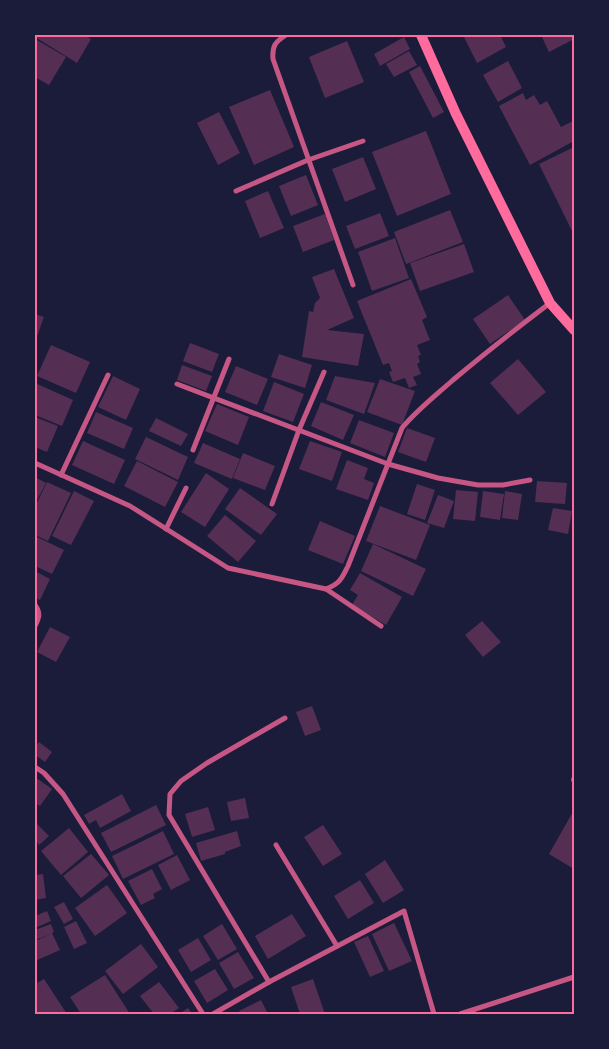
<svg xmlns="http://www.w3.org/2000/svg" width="609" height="1049" viewBox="0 0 609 1049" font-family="'PT Sans',sans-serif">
<rect width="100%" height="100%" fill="#1b1b3a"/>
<g fill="#542f53">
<path d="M35,35H84L91,39L77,63L35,37Z"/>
<path d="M463,35H500L506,47L477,63Z"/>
<path d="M541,35H572L574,39L549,52Z"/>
<path d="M404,37L410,49L380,66L374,54Z"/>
<path d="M35,39L66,57L49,85L35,77Z"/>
<path d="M347,41L364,82L325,98L309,57Z"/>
<path d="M409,51L417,65L394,77L386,64Z"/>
<path d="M508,61L522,88L498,102L483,75Z"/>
<path d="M420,66L444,112L433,118L409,72Z"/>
<path d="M270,90L294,147L254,165L229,107Z"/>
<path d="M523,93L526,100L534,95L540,105L547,101L561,127L573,121L574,122V141L530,165L499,106Z"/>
<path d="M219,112L240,153L218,165L197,123Z"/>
<path d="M426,131L451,194L397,216L372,152Z"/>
<path d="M574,147V235L539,164Z"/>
<path d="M363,157L376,189L345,202L332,169Z"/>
<path d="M306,175L318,205L291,216L279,186Z"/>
<path d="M268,191L284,228L260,238L245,201Z"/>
<path d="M450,210L463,242L406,264L394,232Z"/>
<path d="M380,213L389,236L355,249L346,226Z"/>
<path d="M325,214L334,240L303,252L293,226Z"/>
<path d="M395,238L409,278L372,291L358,252Z"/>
<path d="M464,244L474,272L420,291L410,263Z"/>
<path d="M334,269L354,318L327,330L364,334L358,366L302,357L309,311L313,312L315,303L320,298L312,277Z"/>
<path d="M411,279L427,317L422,320L430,340L417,345L421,355L418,356L420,362L417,364L421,374L413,377L417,385L409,388L405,378L393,382L389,372L392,371L389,363L383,365L357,301Z"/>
<path d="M508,295L525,320L490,344L473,319Z"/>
<path d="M35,314L44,317L35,342Z"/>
<path d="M190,343L219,354L212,372L183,361Z"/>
<path d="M51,345L90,362L76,393L37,376Z"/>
<path d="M279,354L312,365L305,388L271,377Z"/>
<path d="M518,359L546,392L518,415L490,383Z"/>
<path d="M182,365L212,376L206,391L177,380Z"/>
<path d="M236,366L268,379L257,405L225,392Z"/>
<path d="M113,376L140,389L126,420L98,407Z"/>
<path d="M335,376L375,383L364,414L326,400Z"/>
<path d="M380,379L415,391L402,425L367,412Z"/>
<path d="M274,382L304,394L293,422L263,411Z"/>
<path d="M35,383L73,400L62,426L35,415Z"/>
<path d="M321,402L354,415L343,440L311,426Z"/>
<path d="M217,404L249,417L238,445L205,431Z"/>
<path d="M96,412L133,428L124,449L87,433Z"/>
<path d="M35,417L58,426L47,452L35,447Z"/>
<path d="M156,418L188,434L181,446L149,431Z"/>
<path d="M359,420L394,433L385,457L350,443Z"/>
<path d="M407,428L435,438L426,462L398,452Z"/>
<path d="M146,437L188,457L178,480L135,459Z"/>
<path d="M83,441L125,460L114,484L72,465Z"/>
<path d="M310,441L342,452L332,481L299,469Z"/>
<path d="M203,443L240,459L232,479L194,463Z"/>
<path d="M243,453L275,466L265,490L233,478Z"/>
<path d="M347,460L368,468L364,479L374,483L368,500L336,489Z"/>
<path d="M137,461L178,482L165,507L124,486Z"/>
<path d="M206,473L229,489L205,527L181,512Z"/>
<path d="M35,477L46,483L35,504Z"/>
<path d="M537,481L567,483L565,504L535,502Z"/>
<path d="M47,482L71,493L48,541L35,535V507Z"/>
<path d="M417,484L435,490L425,520L407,514Z"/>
<path d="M240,488L277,514L261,535L225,509Z"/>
<path d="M456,490L478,492L475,521L453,519Z"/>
<path d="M74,491L94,501L71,545L52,536Z"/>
<path d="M483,491L504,494L500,520L480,517Z"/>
<path d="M505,491L522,494L518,520L502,518Z"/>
<path d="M438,495L454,501L444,528L427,523Z"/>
<path d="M380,506L430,525L416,560L366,541Z"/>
<path d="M553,508L572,511L568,534L548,530Z"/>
<path d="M225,515L256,541L238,562L207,536Z"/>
<path d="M320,521L355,536L343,564L308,550Z"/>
<path d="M35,536L64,550L52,574L35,566Z"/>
<path d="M373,544L426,569L413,596L361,571Z"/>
<path d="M35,571L50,579L40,600L35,598Z"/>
<path d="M360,573L402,597L386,625L352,605L358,595L350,590Z"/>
<path d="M482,621L501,642L483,657L465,635Z"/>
<path d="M50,627L70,637L56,662L37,652Z"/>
<path d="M312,706L321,730L305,736L296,712Z"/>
<path d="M39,742L52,752L45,762L35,755V747Z"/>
<path d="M35,777L52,789L40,806L35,803Z"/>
<path d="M122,794L131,811L100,828L96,820L89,824L84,815Z"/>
<path d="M245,798L249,818L231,821L227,802Z"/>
<path d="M156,805L166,825L111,852L101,833Z"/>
<path d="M208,807L215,830L192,837L185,814Z"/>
<path d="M574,810V869L549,854Z"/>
<path d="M35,822L49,836L39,845L35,840Z"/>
<path d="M323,825L342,854L323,866L304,837Z"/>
<path d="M69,828L88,852L61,875L41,851Z"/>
<path d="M163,831L174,854L123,879L112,856Z"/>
<path d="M237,831L241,846L225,852V854L201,861L196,843Z"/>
<path d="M91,854L109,875L81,898L63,876Z"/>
<path d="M177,855L190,880L171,890L158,865Z"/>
<path d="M385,860L404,890L383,903L365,874Z"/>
<path d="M152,869L162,889L153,894L155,898L141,905L128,881Z"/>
<path d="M43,874L46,898L35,900V875Z"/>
<path d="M360,880L374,903L348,919L334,896Z"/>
<path d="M107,885L127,913L95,936L75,908Z"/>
<path d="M64,902L73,919L64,924L54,907Z"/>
<path d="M47,911L51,921L35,928V916Z"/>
<path d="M292,914L306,936L268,959L255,936Z"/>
<path d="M76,921L87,943L74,949L64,927Z"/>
<path d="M394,923L412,961L389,971L372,934Z"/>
<path d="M51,924L54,932L52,933L60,950L35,961V941L51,934L35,940V930Z"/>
<path d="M222,924L237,949L218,960L203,936Z"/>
<path d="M368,936L384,971L370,977L354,942Z"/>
<path d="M198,938L211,960L191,972L178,950Z"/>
<path d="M141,944L158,967L123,994L105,971Z"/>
<path d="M238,952L254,978L234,989L219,963Z"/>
<path d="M215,969L228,990L207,1003L194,981Z"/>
<path d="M105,975L130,1014H81L70,997Z"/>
<path d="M44,979L67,1014H35V984Z"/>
<path d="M313,979L325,1014H300L291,987Z"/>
<path d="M159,982L179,1008L170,1014H154L140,996Z"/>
<path d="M261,1000L268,1014H241L239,1011Z"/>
<path d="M188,1008L192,1014H179Z"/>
</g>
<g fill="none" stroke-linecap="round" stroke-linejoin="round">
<path stroke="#c65784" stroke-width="4" d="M574,777L573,780L574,781"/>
<g stroke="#c65784" stroke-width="5">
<path d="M286,35C275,42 272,46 273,59L353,285"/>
<path d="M236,191L308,160L363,141"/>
<path d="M177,384L388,464L438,478L478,485H503L530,480"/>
<path d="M193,450L229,359"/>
<path d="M35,463L130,506L228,568L326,589C340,584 342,578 348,566L402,428C417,410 435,396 453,380C484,354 517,328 550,303"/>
<path d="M61,475L108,375"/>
<path d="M272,504L299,430L324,372"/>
<path d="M166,529L186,488"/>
<path d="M326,589L381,626"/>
<path d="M35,605C41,613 39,618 35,626"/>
<path d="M35,767L44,773L63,794L203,1014"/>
<path d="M276,845L337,946"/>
<path d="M269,982L169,815L170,794L181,781L207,763L285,718"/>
<path d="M213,1014L269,982L404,911L434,1014"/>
<path d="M460,1014L574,977"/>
</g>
<path stroke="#ff6b9d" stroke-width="10" d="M421,35L456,114L550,303L574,330"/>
</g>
<rect width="609" height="1049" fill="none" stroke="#1b1b3a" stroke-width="72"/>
<rect x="36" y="36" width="537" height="977" fill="none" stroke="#ff6b9d" stroke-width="2"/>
</svg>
